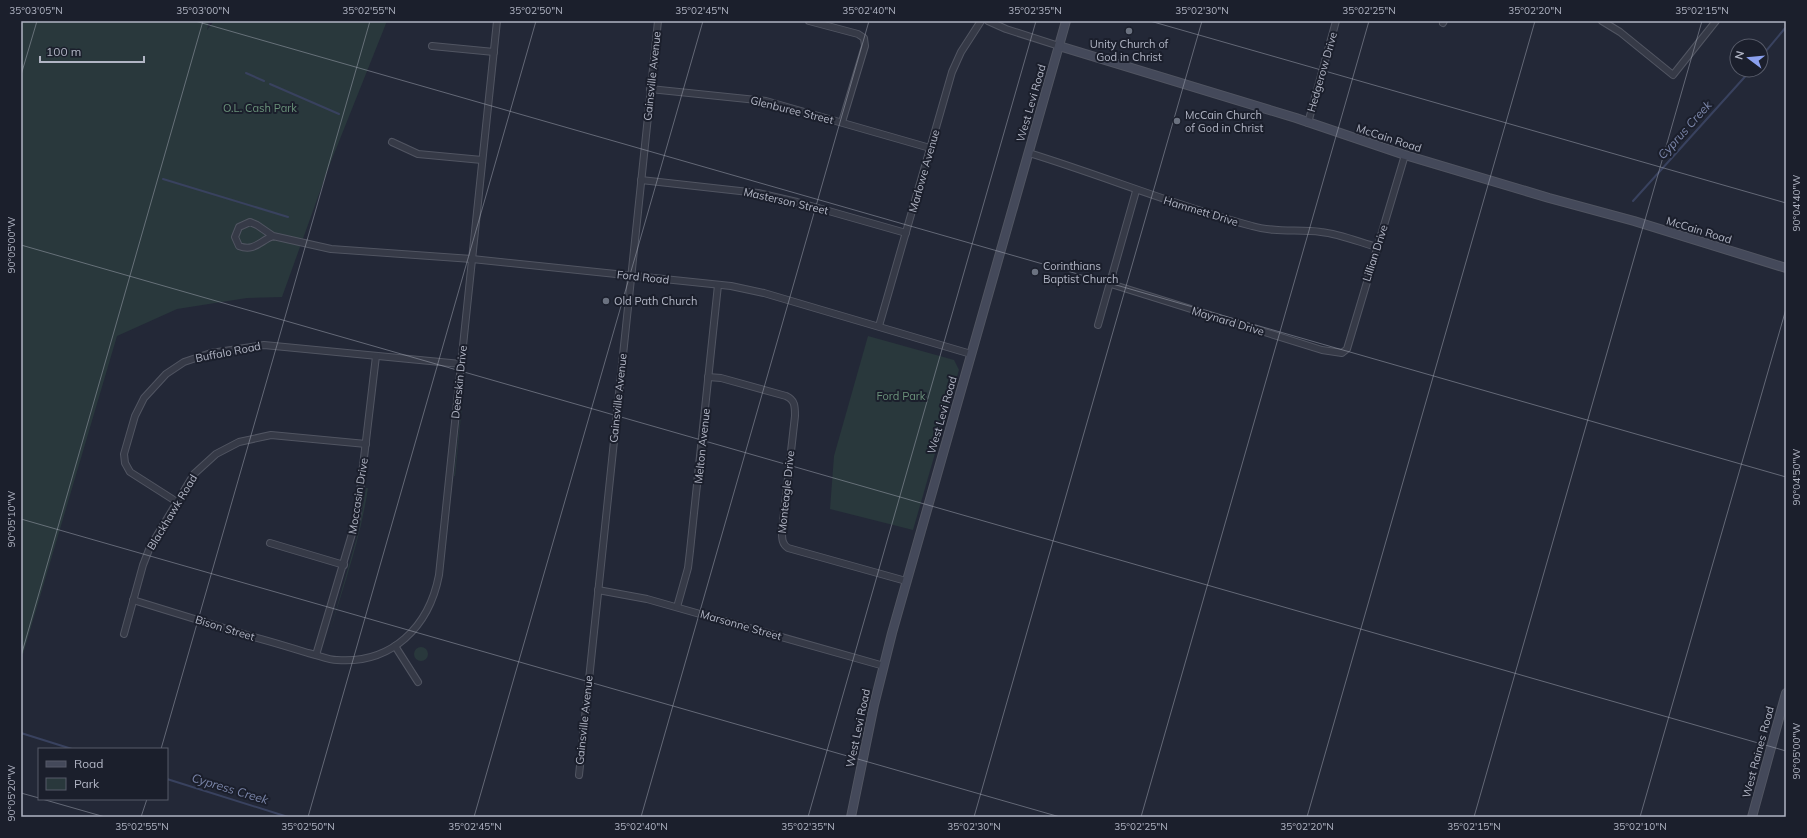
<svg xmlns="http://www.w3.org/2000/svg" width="1807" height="838" viewBox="0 0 1807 838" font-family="Mulish,sans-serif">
<rect width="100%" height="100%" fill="#232837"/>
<g fill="#29383c">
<path d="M21,21H209L207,30L214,21H387L328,169L282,297L247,298L177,309L117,336L21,661Z"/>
<path d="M471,315L455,476H454Z"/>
<path d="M868,336L954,360L959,370L913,530L830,509L834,456Z"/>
<path d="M366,488H368C360,542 341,593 326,645L359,530Z"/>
<circle cx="421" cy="654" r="7"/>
</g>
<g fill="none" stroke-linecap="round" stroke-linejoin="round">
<g stroke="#39425f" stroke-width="2">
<path d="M1761,57L1786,27"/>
<path d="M246,73L264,81"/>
<path d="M270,84L339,114"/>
<path d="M163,179L288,217"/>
<path d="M1633,201L1751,70"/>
<path d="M21,733L72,749"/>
<path d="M167,779L288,817"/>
</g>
<g stroke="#515562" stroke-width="8">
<g id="street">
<path d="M809,21L858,34L864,38L865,46L842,122"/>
<path d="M988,21L1006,29L1059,46"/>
<path d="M1602,21L1620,32L1673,75L1716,21"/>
<path d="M1443,23L1444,21"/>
<path d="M432,46L494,52"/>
<path d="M650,89L766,101L930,148"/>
<path d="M1308,123L1336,21"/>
<path d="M392,142L418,154L482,160"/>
<path d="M1029,153C1104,176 1176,206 1252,226C1275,233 1298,229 1321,232C1340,234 1359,242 1377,247"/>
<path d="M641,180L758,193L797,202L906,233"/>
<path d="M273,236C260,241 254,252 239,246L235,237L239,227L250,222L257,225L273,236L331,249L472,259L731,286L764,293L971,354"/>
<path d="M1111,284L1322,350L1342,353L1347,349L1405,155"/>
<path d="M1098,325L1136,191"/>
<path d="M879,326L952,72L961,52L981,21"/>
<path d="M708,377L721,378L786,396C795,400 795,406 795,416L782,531C782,539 782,544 788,548L906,581"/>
<path d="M177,502L130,472L125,463L124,454L135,416L144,398L166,374L184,362L211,353L264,345L461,364"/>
<path d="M270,543L344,565"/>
<path d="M598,590L647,599L884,666"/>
<path d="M133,600C172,612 211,624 250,636C269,641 289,647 308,653C318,655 328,660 337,660C392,664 429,627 439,575L497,21"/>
<path d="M677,607L688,568L690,551L718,285"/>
<path d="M124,634L143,565L150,547L194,474L216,454L239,442L271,435L366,444"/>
<path d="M395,646L418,682"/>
<path d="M316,655L357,517L376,356"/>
<path d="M579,775L658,21"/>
</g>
</g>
<g stroke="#515562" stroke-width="10">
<g id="secondary">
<path d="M1059,46L1296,118L1405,155L1549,198L1634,221L1786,268"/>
<path d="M851,817L874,705L892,633L1066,21"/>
<path d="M1752,817L1786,693"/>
</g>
</g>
<use href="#street" stroke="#363a47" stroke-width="6"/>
<use href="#secondary" stroke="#44495a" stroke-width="8"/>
</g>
<path fill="none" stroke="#b1b5c4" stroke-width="1" stroke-opacity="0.45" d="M195,21L1786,477M1150,21L1786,203M21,75L37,21M21,245L1786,751M21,519L1060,817M21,656L203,21M161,749L370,21M21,793L39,798M42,799L105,817M141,817L147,799M308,817L536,21M474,817L703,21M641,817L869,21M808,817L1036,21M974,817L1202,21M1141,817L1369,21M1307,817L1535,21M1474,817L1702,21M1640,817L1786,309"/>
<g fill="#6b7280" stroke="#1b1f2c" stroke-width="1.5">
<circle cx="1129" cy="31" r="4"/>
<circle cx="1177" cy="121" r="4"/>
<circle cx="1035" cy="272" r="4"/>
<circle cx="606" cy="301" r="4"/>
</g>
<g text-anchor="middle" stroke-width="4" stroke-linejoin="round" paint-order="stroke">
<g font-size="11" fill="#b1b5c4" stroke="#1b1f2c" text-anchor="start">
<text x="1129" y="48" text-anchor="middle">Unity Church of<tspan x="1129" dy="13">God in Christ</tspan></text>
<text x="1185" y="119">McCain Church<tspan x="1185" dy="13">of God in Christ</tspan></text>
<text x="1043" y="270">Corinthians<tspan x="1043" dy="13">Baptist Church</tspan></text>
<text x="614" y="305">Old Path Church</text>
</g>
<g font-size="11" fill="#b1b5c4" stroke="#1b1f2c">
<text transform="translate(1322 72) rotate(-74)" y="4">Hedgerow Drive</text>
<text transform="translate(652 76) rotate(-84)" y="4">Gainsville Avenue</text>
<text transform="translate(1031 103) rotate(-74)" y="4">West Levi Road</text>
<text transform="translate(792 110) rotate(14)" y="4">Glenburee Street</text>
<text transform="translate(1389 138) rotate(18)" y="4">McCain Road</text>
<text transform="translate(924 171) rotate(-74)" y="4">Marlowe Avenue</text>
<text transform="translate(786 201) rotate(13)" y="4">Masterson Street</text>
<text transform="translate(1201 211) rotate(17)" y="4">Hammett Drive</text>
<text transform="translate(1699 230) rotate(17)" y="4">McCain Road</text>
<text transform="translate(1375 253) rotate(-72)" y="4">Lillian Drive</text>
<text transform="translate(643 277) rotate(6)" y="4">Ford Road</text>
<text transform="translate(1228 321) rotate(17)" y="4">Maynard Drive</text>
<text transform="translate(228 352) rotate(-11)" y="4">Buffalo Road</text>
<text transform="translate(459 382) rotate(-84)" y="4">Deerskin Drive</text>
<text transform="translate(618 398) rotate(-84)" y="4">Gainsville Avenue</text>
<text transform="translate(942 415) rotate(-74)" y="4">West Levi Road</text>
<text transform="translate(702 446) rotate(-84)" y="4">Melton Avenue</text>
<text transform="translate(786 492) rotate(-84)" y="4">Monteagle Drive</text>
<text transform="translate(358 496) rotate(-81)" y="4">Moccasin Drive</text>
<text transform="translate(172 512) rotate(-59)" y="4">Blackhawk Road</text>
<text transform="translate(741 625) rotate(16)" y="4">Marsonne Street</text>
<text transform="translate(225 628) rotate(17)" y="4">Bison Street</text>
<text transform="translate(584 720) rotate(-84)" y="4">Gainsville Avenue</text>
<text transform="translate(858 728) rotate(-78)" y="4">West Levi Road</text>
<text transform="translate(1758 752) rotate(-75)" y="4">West Raines Road</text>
</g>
<g font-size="11" fill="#6a927a" stroke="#1b1f2c">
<text x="260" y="112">O.L. Cash Park</text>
<text x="901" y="400">Ford Park</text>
</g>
<g font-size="12" font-style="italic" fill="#7b86aa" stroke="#1b1f2c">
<text transform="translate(1685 130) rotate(-48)" y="4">Cyprus Creek</text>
<text transform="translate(230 789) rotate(17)" y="4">Cypress Creek</text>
</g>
</g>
<rect width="1807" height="838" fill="none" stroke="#1b1f2c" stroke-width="44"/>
<rect x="38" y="748" width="130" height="52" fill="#1b1f2c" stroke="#575b69"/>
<rect x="46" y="761" width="20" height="6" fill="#44495a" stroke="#575b69"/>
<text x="74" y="768" font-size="12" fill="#b1b5c4">Road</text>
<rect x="46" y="778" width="20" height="12" fill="#29383c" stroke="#575b69"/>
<text x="74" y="788" font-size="12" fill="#b1b5c4">Park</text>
<g transform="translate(1749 58) rotate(286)"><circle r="19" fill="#1b1f2c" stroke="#575b69"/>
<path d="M0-3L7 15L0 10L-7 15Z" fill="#8ba0ee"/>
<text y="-6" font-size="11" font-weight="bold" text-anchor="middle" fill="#b1b5c4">N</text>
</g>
<path d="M40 56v6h104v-6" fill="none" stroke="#b1b5c4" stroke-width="2"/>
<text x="46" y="56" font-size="12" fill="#b1b5c4" stroke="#1b1f2c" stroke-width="3" paint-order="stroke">100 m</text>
<rect x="22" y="22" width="1763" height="794" fill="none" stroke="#b1b5c4" stroke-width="1.5"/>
<g font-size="10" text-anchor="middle" fill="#b1b5c4">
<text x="36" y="14">35°03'05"N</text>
<text x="203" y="14">35°03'00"N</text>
<text x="369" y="14">35°02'55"N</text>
<text x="536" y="14">35°02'50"N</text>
<text x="702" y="14">35°02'45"N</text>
<text x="869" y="14">35°02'40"N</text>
<text x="1035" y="14">35°02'35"N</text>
<text x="1202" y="14">35°02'30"N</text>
<text x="1369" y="14">35°02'25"N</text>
<text x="1535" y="14">35°02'20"N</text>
<text x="1702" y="14">35°02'15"N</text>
<text transform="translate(1796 203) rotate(-90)" y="4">90°04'40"W</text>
<text transform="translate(11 245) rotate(-90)" y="4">90°05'00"W</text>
<text transform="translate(1796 477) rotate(-90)" y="4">90°04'50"W</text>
<text transform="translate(11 519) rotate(-90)" y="4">90°05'10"W</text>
<text transform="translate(1796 751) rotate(-90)" y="4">90°05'00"W</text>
<text transform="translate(11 793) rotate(-90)" y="4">90°05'20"W</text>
<text x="142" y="830">35°02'55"N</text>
<text x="308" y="830">35°02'50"N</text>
<text x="475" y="830">35°02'45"N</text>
<text x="641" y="830">35°02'40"N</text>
<text x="808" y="830">35°02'35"N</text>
<text x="974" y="830">35°02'30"N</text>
<text x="1141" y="830">35°02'25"N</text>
<text x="1307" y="830">35°02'20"N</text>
<text x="1474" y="830">35°02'15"N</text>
<text x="1640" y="830">35°02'10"N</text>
</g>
</svg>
